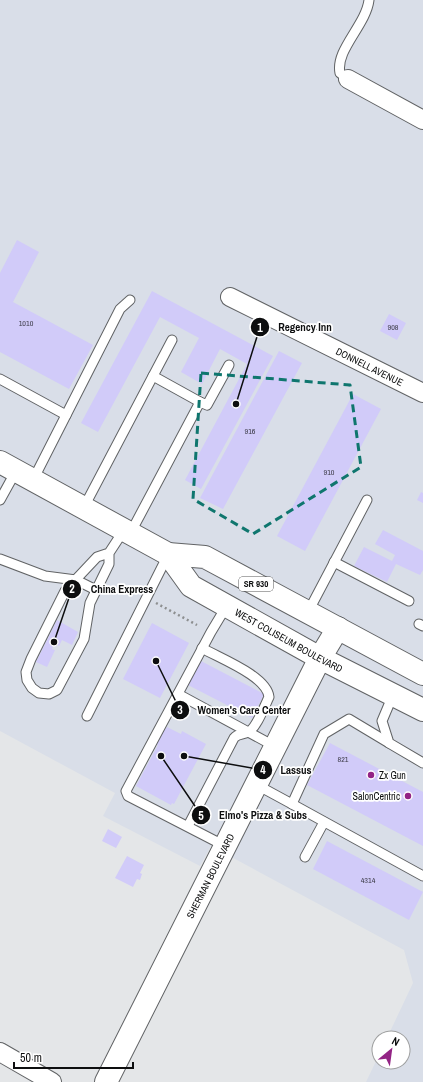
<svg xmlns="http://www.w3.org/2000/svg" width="423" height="1082" viewBox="0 0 423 1082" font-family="'Archivo Narrow',sans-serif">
<rect width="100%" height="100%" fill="#e4e6e8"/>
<path fill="#d9dee8" d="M0,0H423V1082H366L379,1055V1062H403V1038H387L413,983L404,950L211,846L200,866L103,816L115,793L0,731Z"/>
<g fill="#d1cbf9">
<path d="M17,240L39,252L13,302L93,345L69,389L0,352V273Z"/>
<path d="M152,291L273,356L201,489L185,480L247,364L220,349L202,384L181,372L199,338L160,317L98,432L81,423Z"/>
<path d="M389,314L406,323L397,340L380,331Z"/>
<path d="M279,351L302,363L223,509L200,498Z"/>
<path d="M353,394L381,409L305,551L277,536Z"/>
<path d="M421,492L423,493V503L417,500Z"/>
<path d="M383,530L423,551V570L420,575L396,564L387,582L354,566L364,547L392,561L395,555L375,544Z"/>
<path d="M57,620L78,632L72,645L62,640L59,646L54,644L52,649L55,650L47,667L36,662Z"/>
<path d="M152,623L189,643L160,698L123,679Z"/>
<path d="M201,661L264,694L252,718L188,685Z"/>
<path d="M167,727L181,734L182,731L206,744L174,804L172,803L171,805L136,786L158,745L155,744L163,729L165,730Z"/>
<path d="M330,743L423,792V846L307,785Z"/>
<path d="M108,829L122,837L116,848L102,841Z"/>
<path d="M327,841L423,892L409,920L313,869Z"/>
<path d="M127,856L144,865L140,873L142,874L140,880L137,879L133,887L115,878Z"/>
</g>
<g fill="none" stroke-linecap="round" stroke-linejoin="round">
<g stroke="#616365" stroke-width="11">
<g id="service">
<path d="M348,79L340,73C335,50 366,25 369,0"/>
<path d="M172,340L153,376L200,402"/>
<path d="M0,379L66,415"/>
<path d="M33,480L120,309L130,300"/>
<path d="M0,500L16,471"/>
<path d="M84,507L153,376"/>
<path d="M131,532L200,402L207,405L229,365"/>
<path d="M109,553L97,557L65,591L31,659L26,672L27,680L32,688L39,693L49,694L57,690L84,639L90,603L109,564V553L124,530"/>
<path d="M0,559L45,576L76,580L96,590"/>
<path d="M334,562L409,601"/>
<path d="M308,612L367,500"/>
<path d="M419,624L423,626"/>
<path d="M178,694L276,747"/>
<path d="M393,695L382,721L389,743L423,763"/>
<path d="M87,716L168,555"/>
<path d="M257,785L292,804L324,734L349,719L389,743"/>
<path d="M292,804L423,876"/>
<path d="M188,826L234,738C238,733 243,735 248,732C256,729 265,705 269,697C267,676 219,658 202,648"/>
<path d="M225,846L128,796L126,791L211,632L226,607"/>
<path d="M305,857L324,822"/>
</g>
</g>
<g stroke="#616365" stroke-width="20">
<g id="minor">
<path d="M348,79L423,120"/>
<path id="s1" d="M230,297L423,393"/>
<path d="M0,1052L52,1082"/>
</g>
</g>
<g stroke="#616365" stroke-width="24">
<g id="secondary">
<path id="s2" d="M106,1082L320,658L338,628"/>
</g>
</g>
<g stroke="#616365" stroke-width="24">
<g id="trunk">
<path id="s3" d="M0,462L168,554L191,586L320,658L423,710"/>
<path d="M168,554L205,557L423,674"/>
</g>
</g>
<path stroke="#8d8f90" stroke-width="2.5" stroke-dasharray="2 3" stroke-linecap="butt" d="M156,603L197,625"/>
<use href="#service" stroke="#fff" stroke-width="9"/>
<use href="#minor" stroke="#fff" stroke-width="18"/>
<use href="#secondary" stroke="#fff" stroke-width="22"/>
<use href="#trunk" stroke="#fff" stroke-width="22"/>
</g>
<path fill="none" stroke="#0f766e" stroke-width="3" stroke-dasharray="8 5" stroke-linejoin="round" d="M201,373L350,385L361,467L253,534L193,499Z"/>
<g fill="#932485" stroke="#fff" stroke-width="1.5">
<circle cx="371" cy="775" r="4"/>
<circle cx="408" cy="796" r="4"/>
</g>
<g text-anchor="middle" stroke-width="3.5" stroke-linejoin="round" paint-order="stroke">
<g font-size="8" fill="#3e3d4a">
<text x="26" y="326">1010</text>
<text x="393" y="330">908</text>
<text x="250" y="434">916</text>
<text x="329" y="475">910</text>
<text x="343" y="762">821</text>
<text x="368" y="883">4314</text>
</g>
<rect fill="#fff" stroke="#565657" stroke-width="1" x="239" y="577" width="34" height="14" rx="3"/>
<g font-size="9" font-weight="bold" fill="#0d0e0f">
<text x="256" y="587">SR 930</text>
</g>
<g font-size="10" fill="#0d0e0f" stroke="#fff">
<text dy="4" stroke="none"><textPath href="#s1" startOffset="156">DONNELL AVENUE</textPath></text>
<text dy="4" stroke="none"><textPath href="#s3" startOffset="343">WEST COLISEUM BOULEVARD</textPath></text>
<text dy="4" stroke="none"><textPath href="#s2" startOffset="231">SHERMAN BOULEVARD</textPath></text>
</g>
<g font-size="10" fill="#0d0e0f" stroke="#fff" text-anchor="start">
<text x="379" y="779">Zx Gun</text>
<text x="400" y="800" text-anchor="end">SalonCentric</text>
</g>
</g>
<path fill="none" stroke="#0d0e0f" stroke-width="1.5" d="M236 404L260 327M54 642L72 589M156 661L180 710M184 756L263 770M161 756L201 815"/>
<g fill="#0d0e0f" stroke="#fff" stroke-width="1.5">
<circle cx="236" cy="404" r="4"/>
<circle cx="54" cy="642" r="4"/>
<circle cx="156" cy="661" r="4"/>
<circle cx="184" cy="756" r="4"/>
<circle cx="161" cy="756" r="4"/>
<circle cx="260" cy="327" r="10"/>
<circle cx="72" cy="589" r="10"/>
<circle cx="180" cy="710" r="10"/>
<circle cx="263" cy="770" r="10"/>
<circle cx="201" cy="815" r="10"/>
</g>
<g font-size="12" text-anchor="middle" font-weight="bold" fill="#fff">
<text x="260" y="332">1</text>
<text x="72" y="593">2</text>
<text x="180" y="714">3</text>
<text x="263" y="774">4</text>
<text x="201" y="820">5</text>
</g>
<g font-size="11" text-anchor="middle" font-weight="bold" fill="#0d0e0f" stroke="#fff" stroke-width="3.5" stroke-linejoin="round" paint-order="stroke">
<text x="305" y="331">Regency Inn</text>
<text x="122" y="593">China Express</text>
<text x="244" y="714">Women's Care Center</text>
<text x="296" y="774">Lassus</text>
<text x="263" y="819">Elmo's Pizza &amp; Subs</text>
</g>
<g transform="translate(391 1050) rotate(29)"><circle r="19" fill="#ffffff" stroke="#9e9f9f"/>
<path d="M0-3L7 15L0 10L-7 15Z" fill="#932485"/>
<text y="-6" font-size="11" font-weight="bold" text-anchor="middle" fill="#0d0e0f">N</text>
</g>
<path d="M14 1062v6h119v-6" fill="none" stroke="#0d0e0f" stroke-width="2"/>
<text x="20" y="1062" font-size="12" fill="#0d0e0f" stroke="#ffffff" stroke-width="3" paint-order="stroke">50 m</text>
</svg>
